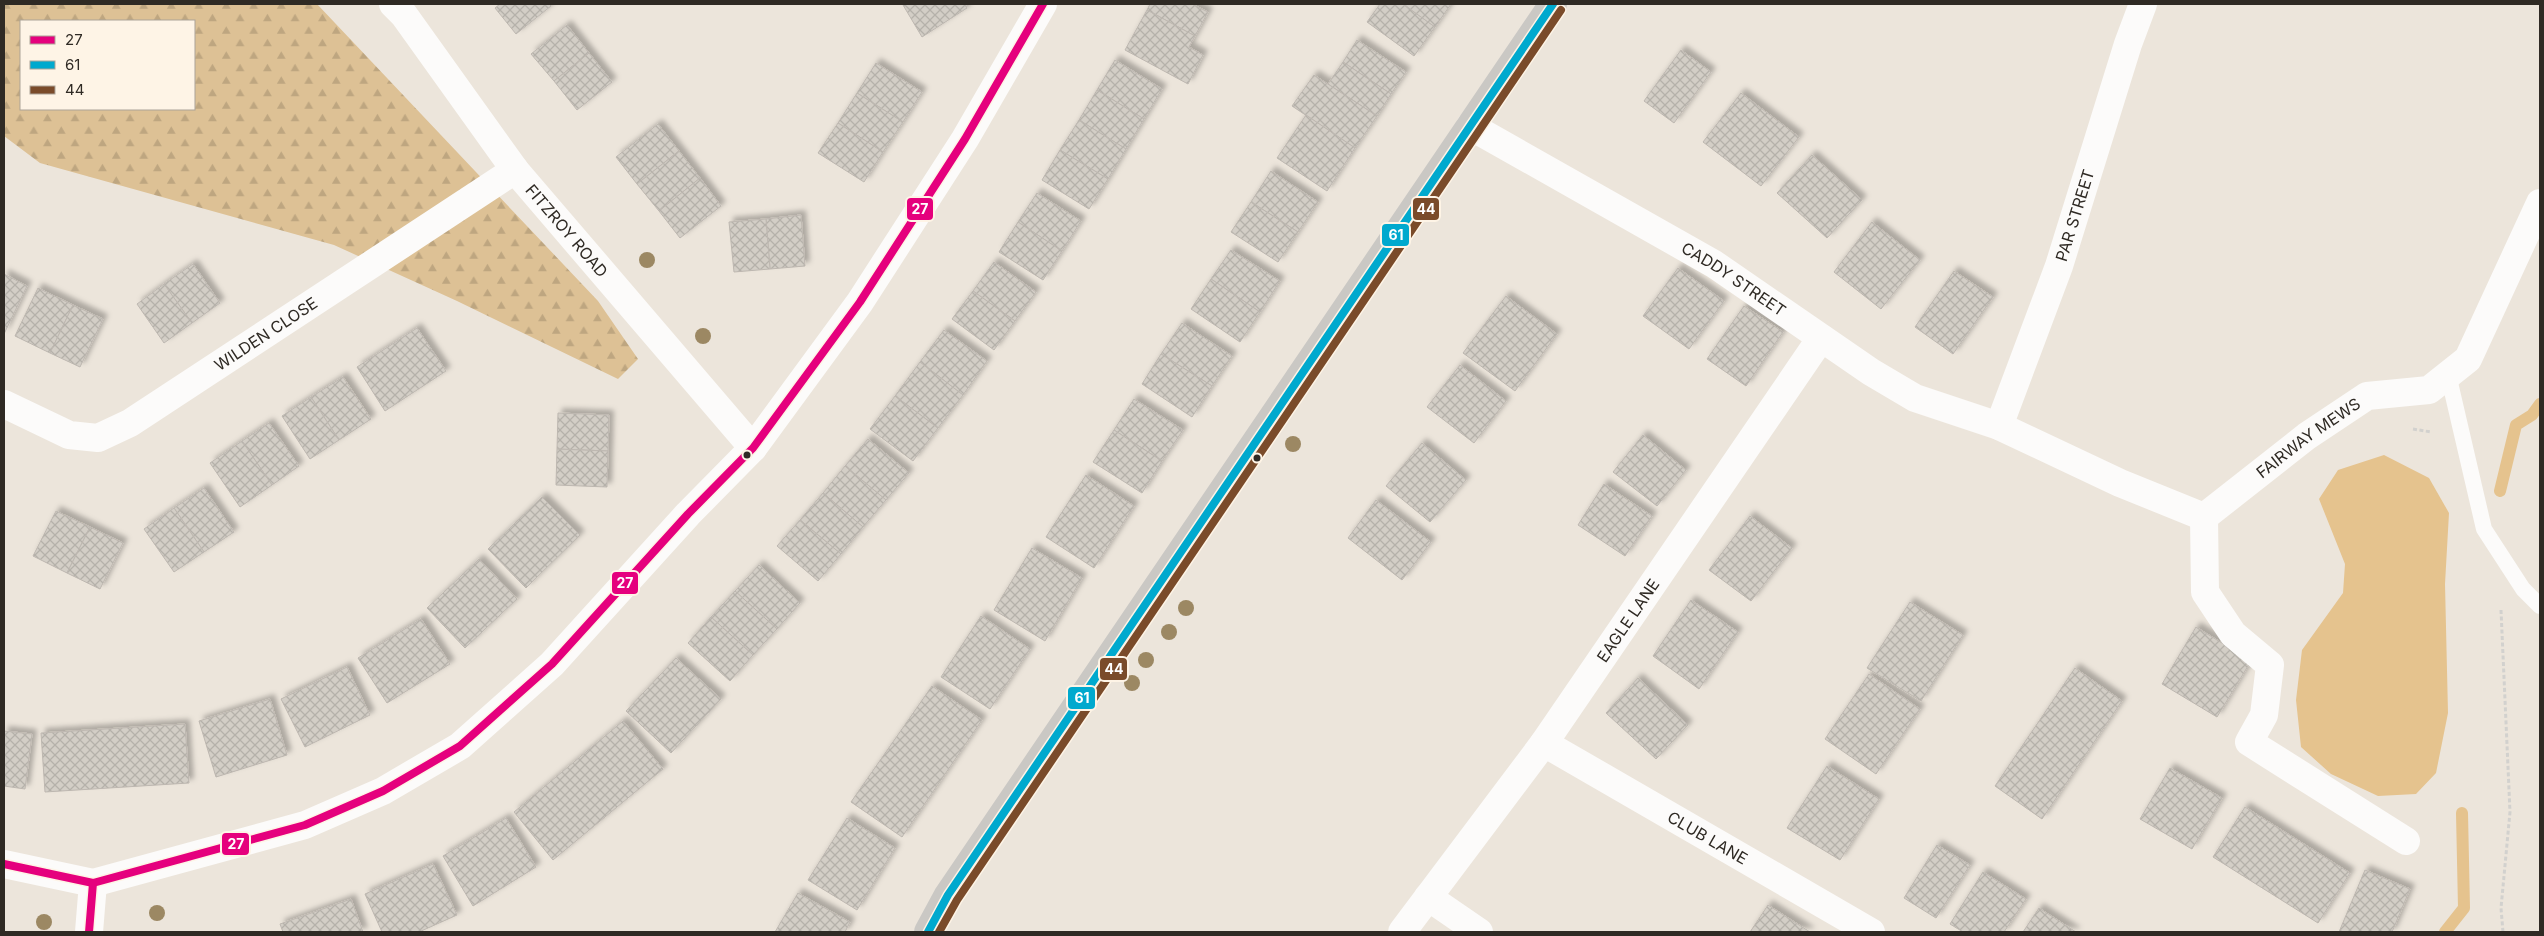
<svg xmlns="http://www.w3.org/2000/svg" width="2544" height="936" viewBox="0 0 2544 936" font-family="Inter,sans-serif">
<defs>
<pattern id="forest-firs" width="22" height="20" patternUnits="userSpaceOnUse" patternTransform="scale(1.25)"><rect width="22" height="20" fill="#ddc195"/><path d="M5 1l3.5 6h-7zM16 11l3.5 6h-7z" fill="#bea680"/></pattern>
<pattern id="building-cross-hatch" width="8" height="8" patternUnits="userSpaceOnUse" patternTransform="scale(1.25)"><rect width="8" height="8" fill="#d3cec6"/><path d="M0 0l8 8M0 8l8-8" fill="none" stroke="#b5b1aa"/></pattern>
<filter id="shadow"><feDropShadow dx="4.5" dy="-4.5" stdDeviation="2.5" flood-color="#0004"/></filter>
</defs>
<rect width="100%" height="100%" fill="#ece5db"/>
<path fill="url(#forest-firs)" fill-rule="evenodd" d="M4,4H317L598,301L638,359L618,379L457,301L334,245L40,163L4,136ZM21,21H194V109H21Z"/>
<path fill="#e5c38e" d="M2384,455L2429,478L2449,513L2445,584L2448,713L2436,773L2416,794L2378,796L2331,774L2301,747L2296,700L2302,650L2343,593L2345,564L2319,499L2338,470Z"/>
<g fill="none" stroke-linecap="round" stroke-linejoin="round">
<g stroke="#e5c38e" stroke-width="12">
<path d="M2500,491L2516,425L2532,415L2540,404"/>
<path d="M2445,932L2464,908L2462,813"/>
</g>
</g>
<g fill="url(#building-cross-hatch)" stroke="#bdb7b0" filter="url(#shadow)">
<path d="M500,4H549L551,6L516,34L495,8Z"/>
<path d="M905,4H965L967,8L922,37L903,5Z"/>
<path d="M1150,4H1192L1208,12L1195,36L1147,10Z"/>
<path d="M1380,4H1403L1435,27L1414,56L1367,22Z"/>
<path d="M1403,4H1451L1435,27Z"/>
<path d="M1147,10L1195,36L1189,47L1203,55L1188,84L1125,50Z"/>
<path d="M567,25L589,53L554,81L531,54Z"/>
<path d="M1357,40L1406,72L1391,94L1343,62Z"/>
<path d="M1681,50L1711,72L1674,123L1644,101Z"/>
<path d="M589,53L612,82L577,110L554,81Z"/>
<path d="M1115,60L1162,89L1144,119L1097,90Z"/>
<path d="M1343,62L1391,94L1377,116L1328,84Z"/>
<path d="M876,63L922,92L903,122L857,93Z"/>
<path d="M1314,75L1377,116L1355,148L1292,106Z"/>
<path d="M1097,90L1144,119L1126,149L1079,120Z"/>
<path d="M857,93L903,122L883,152L838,123Z"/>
<path d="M1741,93L1799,137L1761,186L1703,142Z"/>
<path d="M1306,115L1355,148L1327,191L1277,158Z"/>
<path d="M1079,120L1126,149L1108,179L1060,150Z"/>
<path d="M838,123L883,152L864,182L818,153Z"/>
<path d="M658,124L679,151L637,184L616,157Z"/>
<path d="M1060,150L1108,179L1089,209L1042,180Z"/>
<path d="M679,151L700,178L659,211L637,184Z"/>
<path d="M1812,155L1862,200L1827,238L1777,193Z"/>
<path d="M1271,171L1318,202L1298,232L1251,202Z"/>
<path d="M700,178L721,206L680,238L659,211Z"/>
<path d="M1037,193L1081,221L1062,251L1018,222Z"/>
<path d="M1251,202L1298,232L1278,262L1231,232Z"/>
<path d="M801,215L805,266L770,269L766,219Z"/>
<path d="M766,219L770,269L734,272L729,222Z"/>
<path d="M1018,222L1062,251L1043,280L999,252Z"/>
<path d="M1872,222L1920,260L1881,309L1834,272Z"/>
<path d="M1231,250L1280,281L1260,312L1211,279Z"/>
<path d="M994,262L1036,292L1015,321L973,291Z"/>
<path d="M193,264L220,303L192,323L164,284Z"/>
<path d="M1678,268L1724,301L1689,349L1643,316Z"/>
<path d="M1954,271L1993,297L1953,354L1915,327Z"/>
<path d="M4,274L27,286L4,334Z"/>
<path d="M1211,279L1260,312L1240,342L1191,309Z"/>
<path d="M164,284L192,323L164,343L137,304Z"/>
<path d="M38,288L73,305L50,353L15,336Z"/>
<path d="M973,291L1015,321L994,350L952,319Z"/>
<path d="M1506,296L1557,334L1515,391L1463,353Z"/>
<path d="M73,305L103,319L80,367L50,353Z"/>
<path d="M1744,306L1783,332L1746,386L1707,359Z"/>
<path d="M1182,323L1232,356L1212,386L1161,354Z"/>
<path d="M417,328L446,371L385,411L357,367Z"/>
<path d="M944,330L987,361L963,395L920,362Z"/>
<path d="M1161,354L1212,386L1192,417L1142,384Z"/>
<path d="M920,362L963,395L938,428L895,396Z"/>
<path d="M1460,365L1506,401L1474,443L1427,407Z"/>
<path d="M343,377L371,419L339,440L311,397Z"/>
<path d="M895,396L938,428L913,461L870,429Z"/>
<path d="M311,397L339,440L310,459L282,416Z"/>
<path d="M1134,399L1183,430L1162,461L1114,430Z"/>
<path d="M558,413L609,415L608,451L557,449Z"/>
<path d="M269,423L299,466L272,485L242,441Z"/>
<path d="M1114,430L1162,461L1142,493L1093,462Z"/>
<path d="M1643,435L1686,470L1657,506L1613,472Z"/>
<path d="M868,439L909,473L886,500L845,466Z"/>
<path d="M242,441L272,485L240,507L210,463Z"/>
<path d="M1422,443L1466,480L1430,522L1386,486Z"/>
<path d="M557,449L608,451L607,487L556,485Z"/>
<path d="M845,466L886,500L863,527L823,493Z"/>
<path d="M1086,475L1134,506L1094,568L1046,537Z"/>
<path d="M1604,484L1652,516L1625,556L1578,525Z"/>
<path d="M204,488L234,532L204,552L174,508Z"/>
<path d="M823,493L863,527L841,554L800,520Z"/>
<path d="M542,497L580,535L526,588L488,549Z"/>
<path d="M1376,500L1431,542L1402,580L1348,538Z"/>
<path d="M174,508L204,552L174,572L144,529Z"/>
<path d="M56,511L90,527L67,573L33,556Z"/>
<path d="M1750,516L1792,548L1751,601L1709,570Z"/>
<path d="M800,520L841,554L818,581L777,546Z"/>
<path d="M90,527L123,543L100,589L67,573Z"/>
<path d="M1032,548L1082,578L1045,641L994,610Z"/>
<path d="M479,559L517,599L465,648L427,608Z"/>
<path d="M759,565L800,603L777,629L735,591Z"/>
<path d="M735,591L777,629L753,655L711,617Z"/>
<path d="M1691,600L1738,632L1699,689L1653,656Z"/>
<path d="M1910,602L1963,635L1921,701L1867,668Z"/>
<path d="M981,616L1030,649L990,709L941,677Z"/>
<path d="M711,617L753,655L730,681L688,643Z"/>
<path d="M421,619L450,664L387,703L358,658Z"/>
<path d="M2196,627L2251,661L2217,717L2162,684Z"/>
<path d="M676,658L721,699L671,753L626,711Z"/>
<path d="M347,667L370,715L305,747L281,699Z"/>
<path d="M2075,668L2122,701L2042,819L1995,786Z"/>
<path d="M1869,674L1920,709L1876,774L1825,739Z"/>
<path d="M1638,678L1688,725L1656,759L1606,713Z"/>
<path d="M932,686L982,720L902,837L851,802Z"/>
<path d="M270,699L287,755L216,777L199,721Z"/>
<path d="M623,721L663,769L553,860L514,812Z"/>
<path d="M185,724L189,783L45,792L41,733Z"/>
<path d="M4,731L32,734L25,789L4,786Z"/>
<path d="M1827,766L1879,799L1840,860L1787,828Z"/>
<path d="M2170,768L2222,798L2192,849L2140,819Z"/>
<path d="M2245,807L2350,873L2318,923L2213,857Z"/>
<path d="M506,818L536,867L473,906L443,856Z"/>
<path d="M847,818L895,848L857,910L808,880Z"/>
<path d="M1937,845L1970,865L1936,918L1904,898Z"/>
<path d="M433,864L457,915L419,932H382L365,894Z"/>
<path d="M2365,870L2410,889L2392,932H2339Z"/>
<path d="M1983,872L2026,899L2004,932H1963L1950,924Z"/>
<path d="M798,893L850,922L845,932H775Z"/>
<path d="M351,899L363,932H283L280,924Z"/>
<path d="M1768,905L1810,932H1750Z"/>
<path d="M2039,908L2076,932H2023Z"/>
</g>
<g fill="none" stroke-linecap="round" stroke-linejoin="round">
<g stroke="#d2d1ce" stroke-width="3" stroke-dasharray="4 2.5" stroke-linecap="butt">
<path d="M2413,429L2431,432"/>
<path d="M2501,610L2510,812L2501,908L2503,932"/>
</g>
<path stroke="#fcfbfa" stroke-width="16" d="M2448,374L2484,529L2523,589L2540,606"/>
<g stroke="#fcfbfa" stroke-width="28">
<path id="s1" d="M393,4L404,15L515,170L753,448"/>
<path id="s2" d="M1470,126L1714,264L1871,372L1915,398L1999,426L2120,483L2204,517"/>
<path id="s3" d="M4,404L69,435L98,438L130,423L515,170"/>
<path id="s4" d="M1999,426L2059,266L2128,44L2143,4"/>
<path id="s5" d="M2204,517L2307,436L2367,396L2429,390L2468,359L2540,203"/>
<path d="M2204,517L2205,592L2233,634L2270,665L2264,715L2249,742L2406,841"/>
<path id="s6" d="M1544,743L1871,932"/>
<path d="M4,864L93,883L305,825L383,791L460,746L552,664L688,514L753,448L860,302L965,139L1043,4"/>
<path d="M1428,897L1479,932"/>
<path d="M89,932L93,883"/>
<path id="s7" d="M1402,932L1544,743L1821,338"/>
</g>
<path stroke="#cac8c4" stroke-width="28" d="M928,932L948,895L1553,4"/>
<g stroke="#fef4e6" stroke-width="11">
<g id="bus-1">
<path d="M4,864L93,883L305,825L383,791L460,746L552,664L688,514L753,448L860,302L965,139L1043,4"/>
<path d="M89,932L93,883"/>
</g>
</g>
<g stroke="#fef4e6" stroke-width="11">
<path id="bus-2" d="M928,932L948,895L1553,4"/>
</g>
<g stroke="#fef4e6" stroke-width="11">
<path id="bus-3" d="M939,932L957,900L1561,10"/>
</g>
<use href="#bus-1" stroke="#e5007d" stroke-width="8"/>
<use href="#bus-2" stroke="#00a9ce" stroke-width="8"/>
<use href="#bus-3" stroke="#7a4b2a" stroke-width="8"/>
</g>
<g fill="#9c8863">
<circle cx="647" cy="260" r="8"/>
<circle cx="703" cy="336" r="8"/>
<circle cx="1293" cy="444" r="8"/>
<circle cx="1186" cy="608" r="8"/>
<circle cx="1169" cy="632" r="8"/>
<circle cx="1146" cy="660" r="8"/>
<circle cx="1132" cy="683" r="8"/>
<circle cx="157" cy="913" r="8"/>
<circle cx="44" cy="922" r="8"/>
</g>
<g fill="#2f2a24" stroke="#fef4e6" stroke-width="2">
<circle cx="747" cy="455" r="4.5"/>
<circle cx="1257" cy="458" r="4.5"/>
</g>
<g text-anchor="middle" stroke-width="5" stroke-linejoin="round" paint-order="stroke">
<g font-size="16" fill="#2f2a24" stroke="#fef4e6">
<text dy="6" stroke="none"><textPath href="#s4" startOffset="224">PAR STREET</textPath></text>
<text dy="6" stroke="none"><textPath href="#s1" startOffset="286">FITZROY ROAD</textPath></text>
<text dy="6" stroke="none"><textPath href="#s2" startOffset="305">CADDY STREET</textPath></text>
<text dy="6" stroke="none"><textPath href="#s3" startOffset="299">WILDEN CLOSE</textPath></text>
<text dy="6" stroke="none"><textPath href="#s5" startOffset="131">FAIRWAY MEWS</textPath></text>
<text dy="6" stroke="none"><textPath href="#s7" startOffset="385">EAGLE LANE</textPath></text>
<text dy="6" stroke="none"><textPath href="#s6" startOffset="189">CLUB LANE</textPath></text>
</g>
</g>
<g stroke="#fef4e6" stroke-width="2">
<rect x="906" y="197" width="28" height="24" rx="5" fill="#e5007d"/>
<rect x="1412" y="197" width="28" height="24" rx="5" fill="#7a4b2a"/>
<rect x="1381" y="223" width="29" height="24" rx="5" fill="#00a9ce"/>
<rect x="611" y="571" width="28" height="24" rx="5" fill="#e5007d"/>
<rect x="1099" y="657" width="29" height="24" rx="5" fill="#7a4b2a"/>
<rect x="1067" y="686" width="29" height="24" rx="5" fill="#00a9ce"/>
<rect x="221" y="832" width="29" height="24" rx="5" fill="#e5007d"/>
</g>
<g font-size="14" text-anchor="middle" font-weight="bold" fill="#fff">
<text x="920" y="214">27</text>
<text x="1426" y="214">44</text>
<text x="1396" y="240">61</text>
<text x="625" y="588">27</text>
<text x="1114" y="674">44</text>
<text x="1082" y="703">61</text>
<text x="236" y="849">27</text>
</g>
<rect width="2544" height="936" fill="none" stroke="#2f2a24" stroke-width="10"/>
<rect x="20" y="20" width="175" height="90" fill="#fef4e6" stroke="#aba398"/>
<rect x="30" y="36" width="25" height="8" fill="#e5007d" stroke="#aba398"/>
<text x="65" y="45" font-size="15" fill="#2f2a24">27</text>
<rect x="30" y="61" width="25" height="8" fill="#00a9ce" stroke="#aba398"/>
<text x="65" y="70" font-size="15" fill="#2f2a24">61</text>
<rect x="30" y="86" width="25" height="8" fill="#7a4b2a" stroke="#aba398"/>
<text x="65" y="95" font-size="15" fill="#2f2a24">44</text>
</svg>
